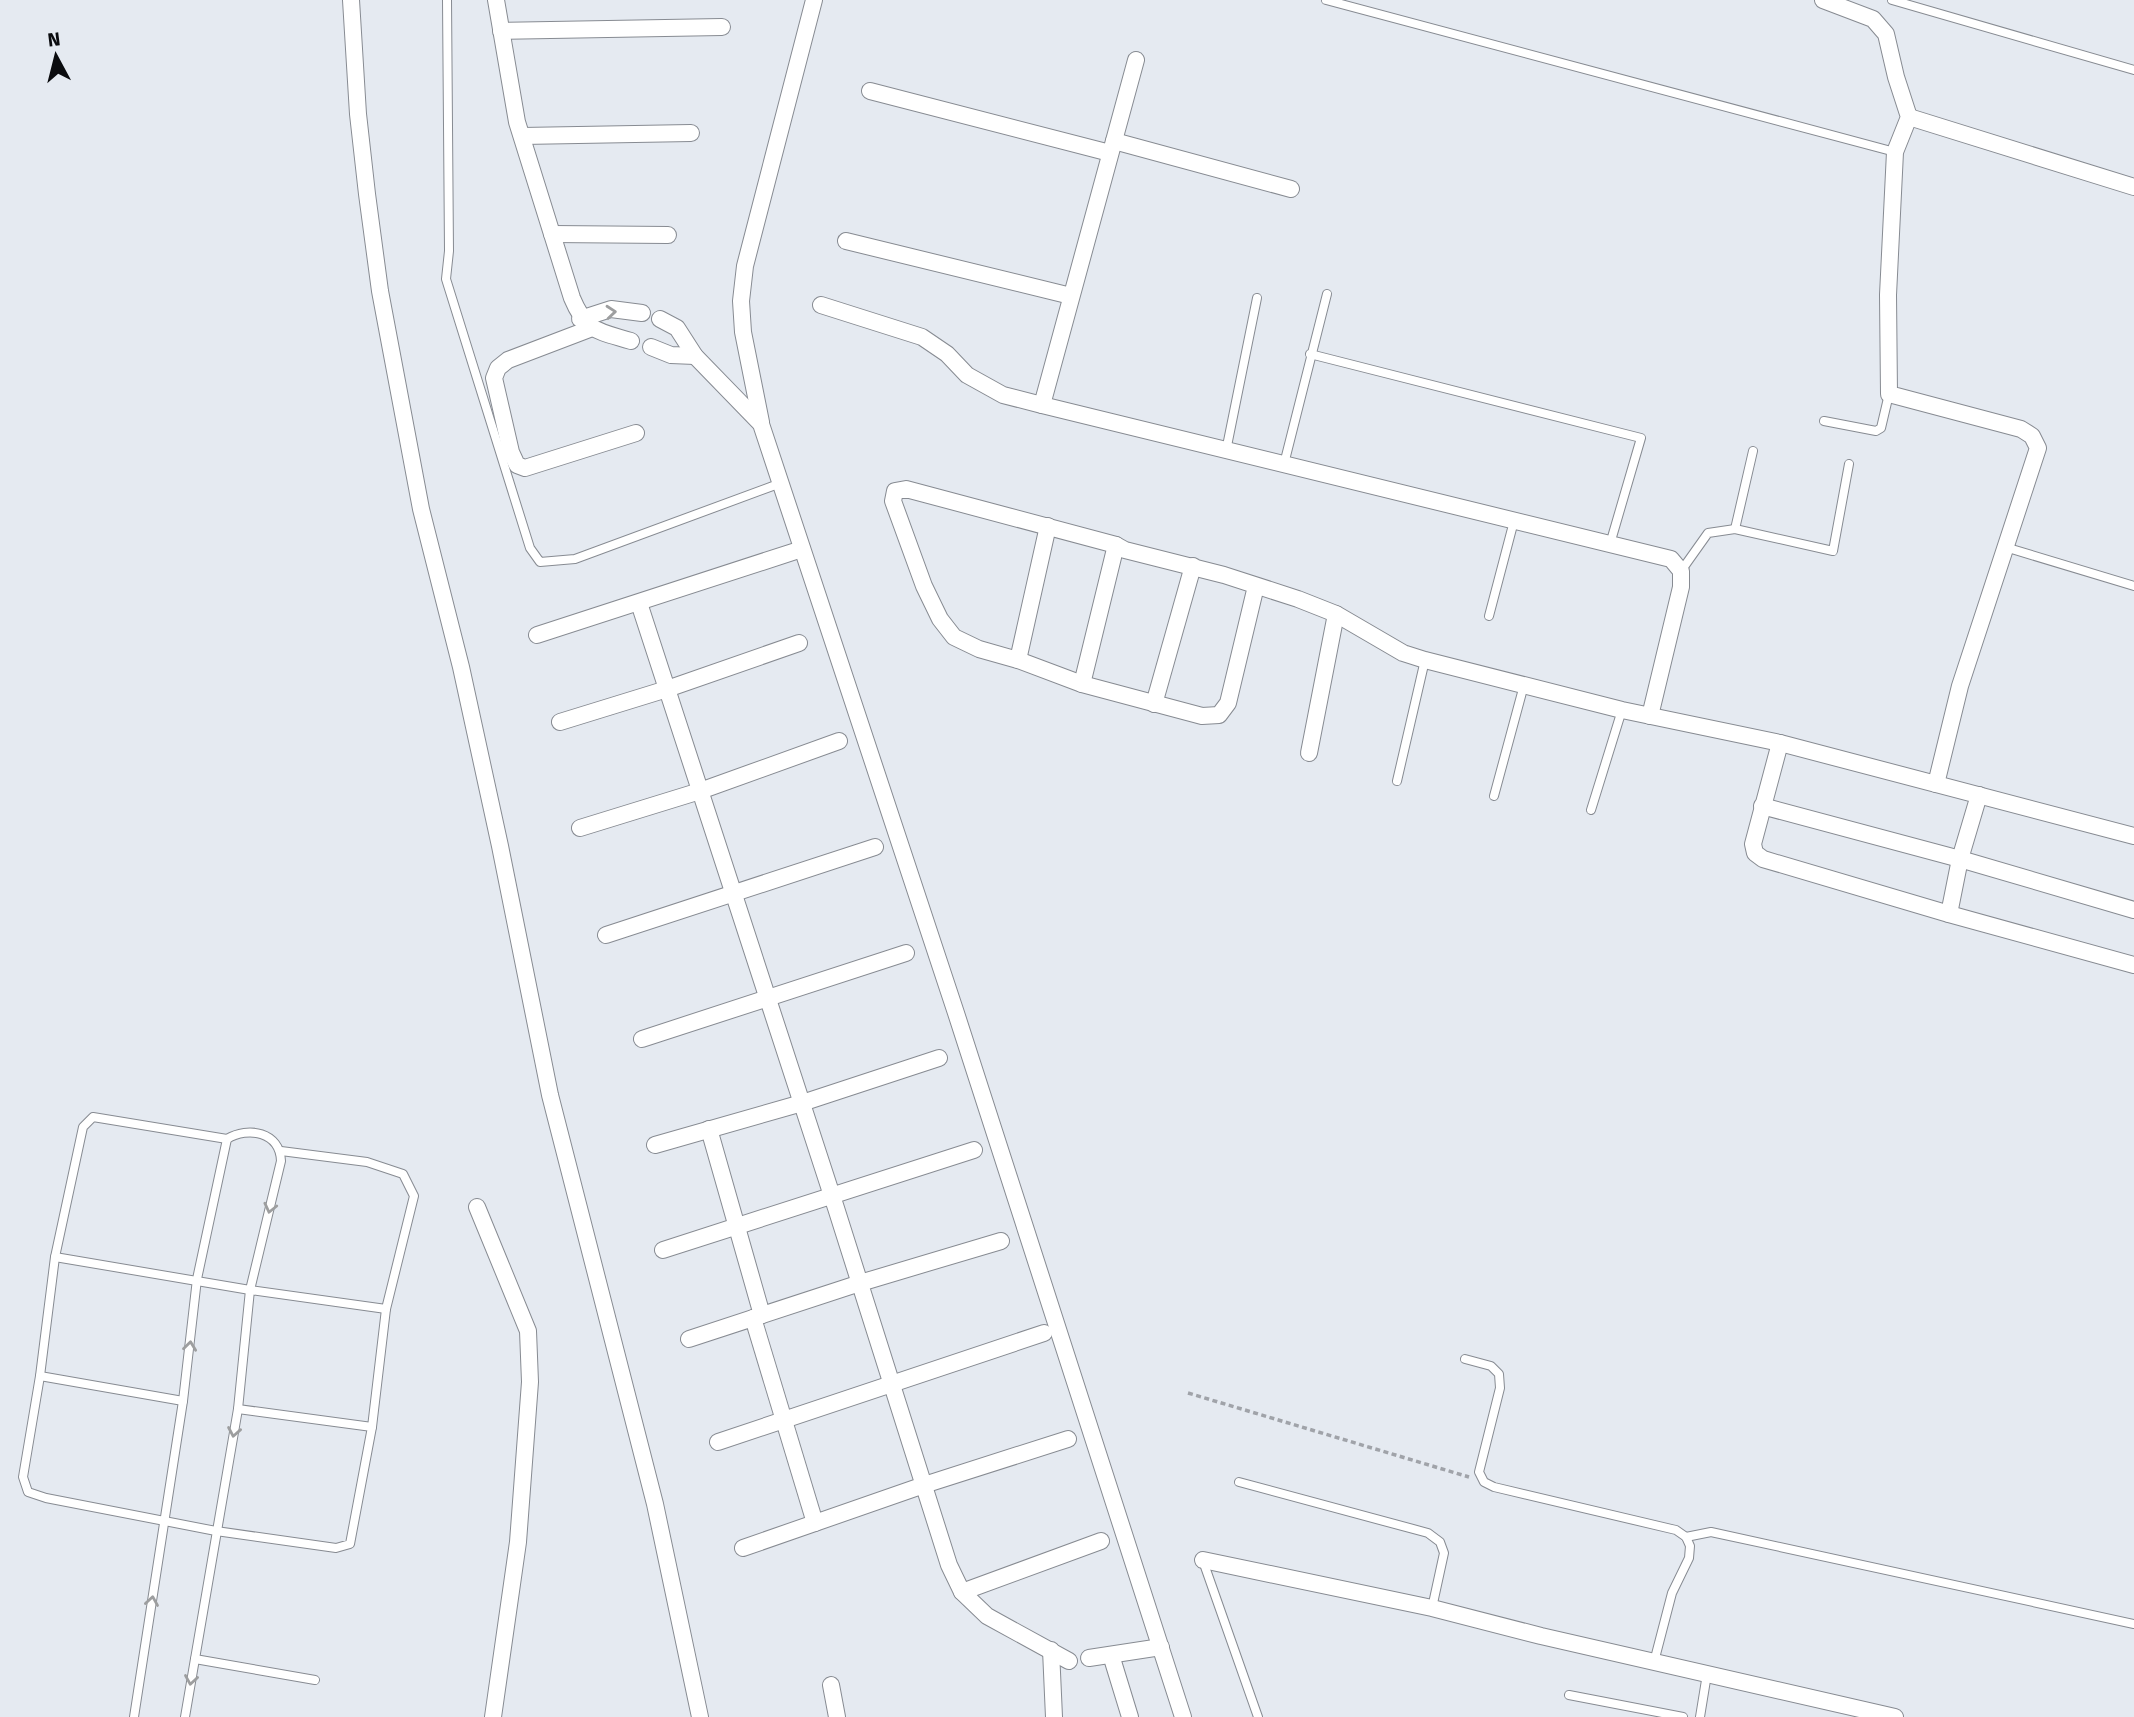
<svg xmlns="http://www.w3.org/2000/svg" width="2134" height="1717" viewBox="0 0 2134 1717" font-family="'Fira Sans',sans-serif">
<rect width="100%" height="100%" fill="#e5eaf1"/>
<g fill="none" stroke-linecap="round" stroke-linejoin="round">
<g stroke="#878b92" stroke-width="10">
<g id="lane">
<path d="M447,0L449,251L446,279L530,548L540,562L575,559L781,483"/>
<path d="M1326,0L1895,152"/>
<path d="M1892,0L2134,70"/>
<path d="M1310,354L1641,438L1610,544"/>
<path d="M1824,421L1876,431L1881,428L1889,394"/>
<path d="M1226,451L1257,298"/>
<path d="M1284,464L1327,294"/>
<path d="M1735,529L1753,451"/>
<path d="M2005,547L2134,586"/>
<path d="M1681,571L1708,533L1735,529L1833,551L1849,464"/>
<path d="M1489,616L1514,521"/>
<path d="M1397,781L1425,660"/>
<path d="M1494,796L1524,685"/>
<path d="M1591,810L1622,710"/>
<path d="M227,1139L93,1117L83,1127L55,1257L40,1376L23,1477L28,1492L46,1498L216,1531L336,1548L350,1544L372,1427L386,1309L414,1196L403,1174L367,1162L281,1151"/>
<path d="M55,1257L250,1290L386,1309"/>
<path d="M1465,1359L1491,1366L1499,1374L1500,1388L1479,1472L1484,1482L1494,1487L1676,1530L1686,1537L1690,1546L1689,1558L1672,1593L1654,1662"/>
<path d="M40,1376L183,1401"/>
<path d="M238,1409L372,1427"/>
<path d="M1239,1482L1428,1533L1440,1542L1444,1553L1432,1608"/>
<path d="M1686,1537L1711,1532L2134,1624"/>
<path d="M1203,1561L1258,1717"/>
<path d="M195,1659L315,1680"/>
<path d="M1569,1695L1683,1717"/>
<path d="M134,1717L183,1401L197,1279L227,1139C248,1126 280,1132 281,1161L250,1290L238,1409L185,1717"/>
<path d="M1700,1717L1707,1674"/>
</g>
</g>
<g stroke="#878b92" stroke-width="18">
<g id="street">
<path d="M351,0L358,114L367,194L380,291L421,509L461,667L500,846L550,1095L655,1504L700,1717"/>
<path d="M496,0L517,122L572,298C586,332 598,331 631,341"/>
<path d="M1823,0L1873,19L1886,34L1896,77L1909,117L1895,152L1888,295L1889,394L2021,429L2032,436L2038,448L1960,686L1936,784"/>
<path d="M501,31L722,27"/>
<path d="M1136,60L1042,405L1671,559L1681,571V587L1650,716"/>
<path d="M870,91L1110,153"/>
<path d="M1909,117L2134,187"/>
<path d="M522,136L691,133"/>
<path d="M1114,141L1291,189"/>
<path d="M552,234L668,235"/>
<path d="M846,241L1071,296"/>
<path d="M821,305L922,337L947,354L967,375L1003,395L1042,405"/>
<path d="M580,319L611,309L642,313"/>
<path d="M660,319L677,328L695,356L761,424L956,1013L1183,1717"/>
<path d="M592,328L508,360L498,368L494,378L511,452L517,465L525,468L636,433"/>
<path d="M651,347L671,355L695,356"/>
<path d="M761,422L743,332L741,301L745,266L814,0"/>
<path d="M1256,586L1228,703L1219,715L1202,716L1082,684L1018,660L979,649L954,637L940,619L924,586L893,501L895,491L906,489L1116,545L1125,550L1224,575L1298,599L1336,614L1403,653L1425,660L1622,710L1780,743L2134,836"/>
<path d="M639,603L836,1208L949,1565L962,1592L987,1616L1069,1661"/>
<path d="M537,635L802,549"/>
<path d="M1018,660L1048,526"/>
<path d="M1082,684L1116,545"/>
<path d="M1154,704L1193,566"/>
<path d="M560,722L667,689L799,643"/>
<path d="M1780,743L1753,844L1755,853L1763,859L1949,914L2134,965"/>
<path d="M1309,753L1336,614"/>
<path d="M1762,806L1960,859L2134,910"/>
<path d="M580,828L700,791L839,741"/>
<path d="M1949,914L1960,859L1979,795"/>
<path d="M606,935L875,847"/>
<path d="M642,1039L906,953"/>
<path d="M709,1129L762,1315"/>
<path d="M655,1145L802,1103L939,1058"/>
<path d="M477,1207L528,1331L530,1382L518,1542L493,1717"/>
<path d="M663,1250L974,1150"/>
<path d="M753,1318L815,1523"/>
<path d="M689,1339L860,1283L1001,1241"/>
<path d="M718,1442L1044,1333"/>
<path d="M743,1548L924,1485L1068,1439"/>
<path d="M1203,1560L1432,1608L1541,1636L1895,1717"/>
<path d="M962,1592L1101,1541"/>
<path d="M1051,1650L1054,1717"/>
<path d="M1111,1655L1130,1717"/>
<path d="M1089,1658L1161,1647"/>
<path d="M831,1685L837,1717"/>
</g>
</g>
<path stroke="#a0a3a9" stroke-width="3.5" stroke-dasharray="5 3.5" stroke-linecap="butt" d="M1188,1393L1469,1477"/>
<use href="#lane" stroke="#fff" stroke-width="8"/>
<use href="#street" stroke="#fff" stroke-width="16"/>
</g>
<defs><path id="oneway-chevron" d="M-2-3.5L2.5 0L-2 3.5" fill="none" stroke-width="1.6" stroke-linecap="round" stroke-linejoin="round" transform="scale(1.75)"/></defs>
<g stroke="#9d9e9f">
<use href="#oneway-chevron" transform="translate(611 312) rotate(-5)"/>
<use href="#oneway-chevron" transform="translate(270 1208) rotate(103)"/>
<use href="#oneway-chevron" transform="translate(190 1346) rotate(-83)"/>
<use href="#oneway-chevron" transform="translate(234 1432) rotate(100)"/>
<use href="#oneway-chevron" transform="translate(152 1601) rotate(-81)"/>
<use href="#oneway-chevron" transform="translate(191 1680) rotate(99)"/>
</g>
<g transform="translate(56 56) rotate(353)" stroke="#e5eaf1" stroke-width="5" paint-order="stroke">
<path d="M0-5L12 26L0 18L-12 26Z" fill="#0b0c0f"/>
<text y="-10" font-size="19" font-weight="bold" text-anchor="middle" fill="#0b0c0f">N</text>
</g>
</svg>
